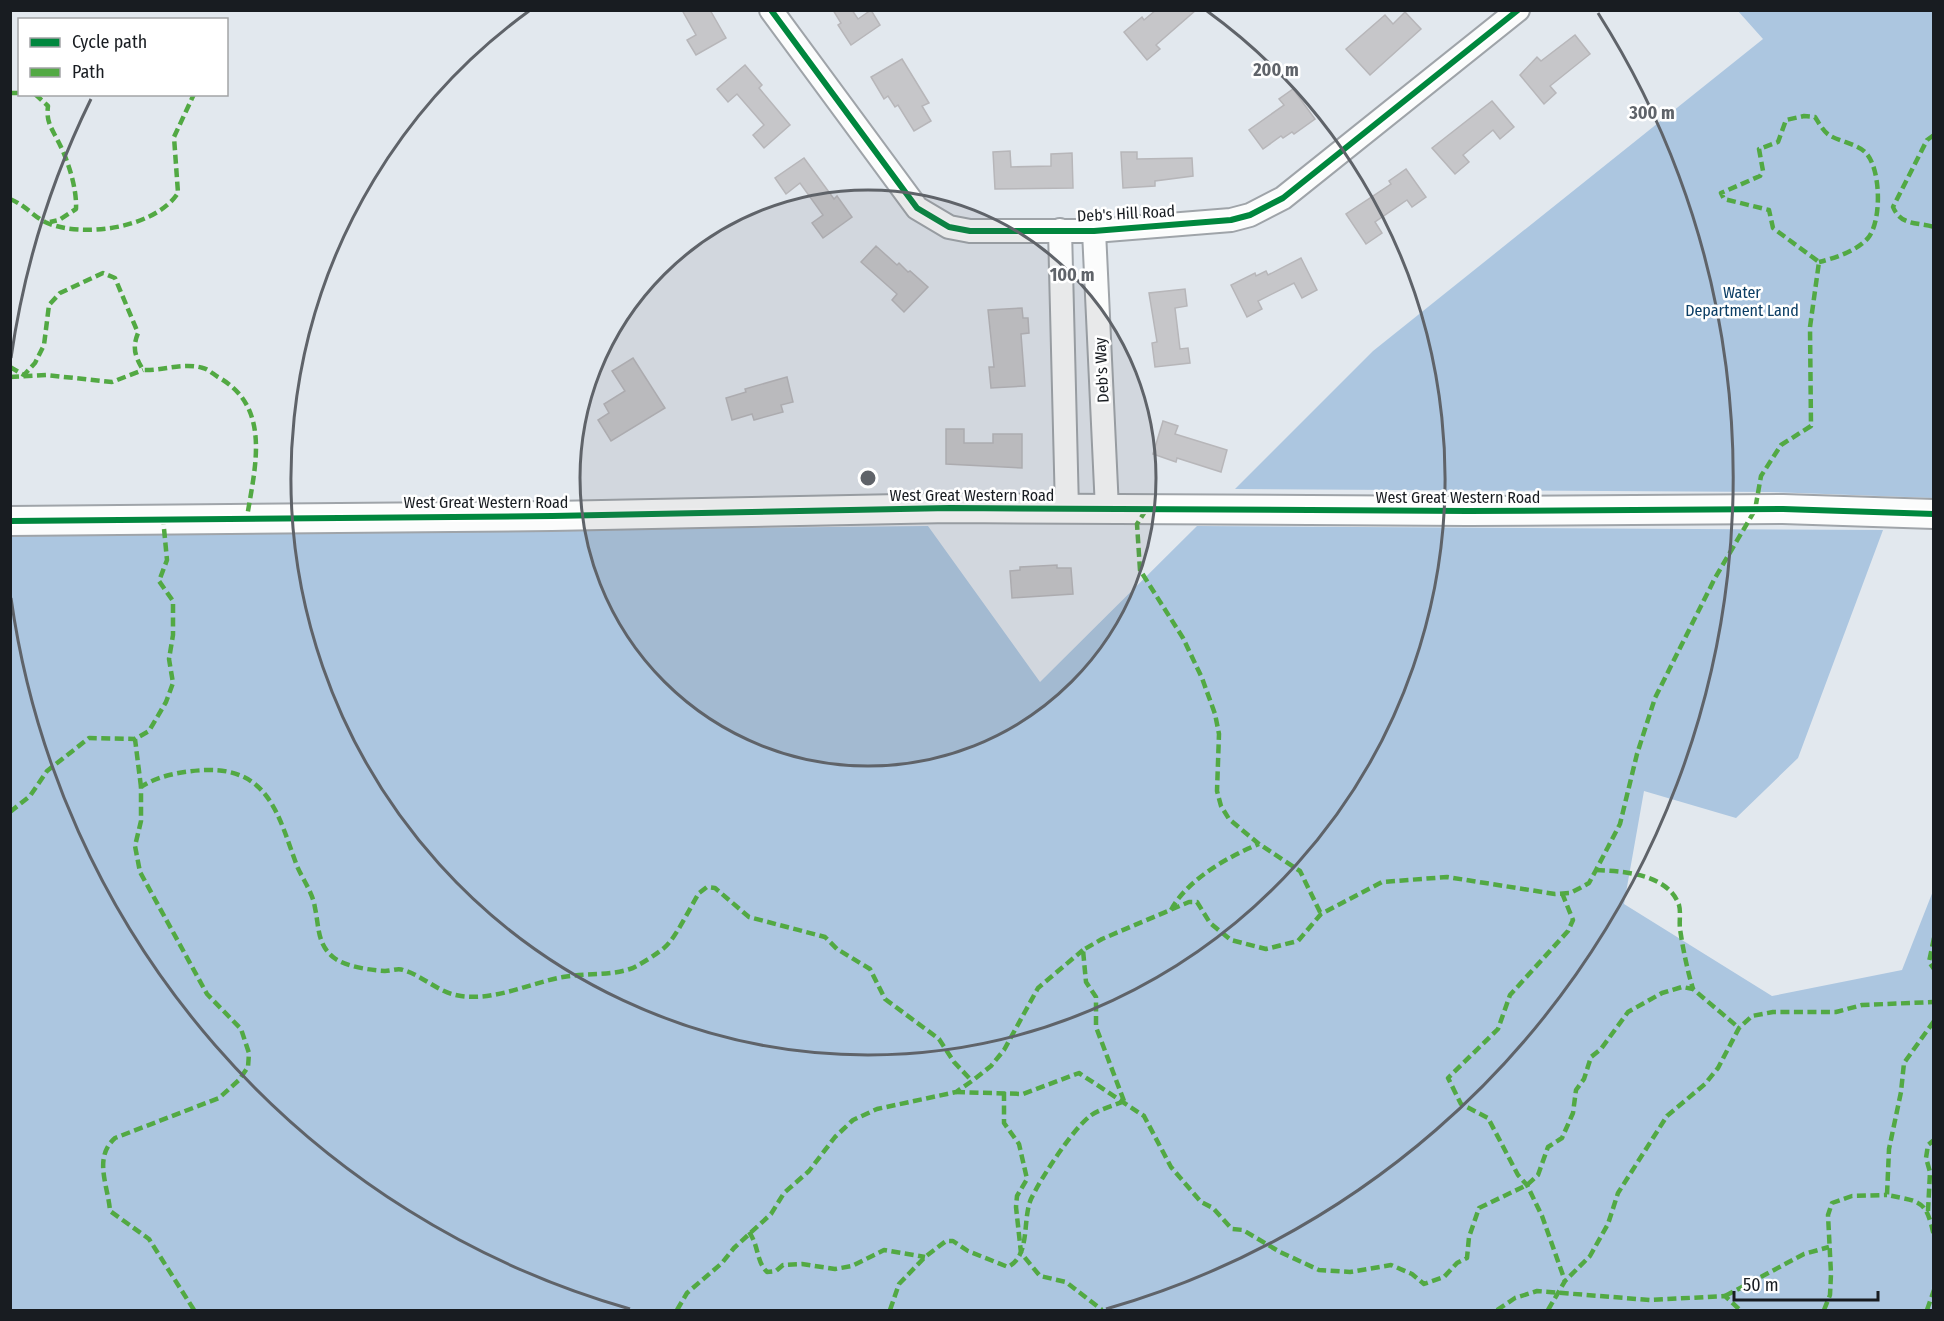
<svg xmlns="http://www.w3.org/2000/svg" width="1944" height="1321" viewBox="0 0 1944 1321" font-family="'Fira Sans Condensed',sans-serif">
<rect width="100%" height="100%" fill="#e2e8ee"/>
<g fill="#acc6e0">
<path d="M1738,11H1933V498L1770,492L1235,489L1373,351L1763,39Z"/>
<path d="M928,526L1040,682L1197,526L1883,530L1798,758L1736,818L1644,791L1624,904L1772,996L1902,970L1933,891V1310H11V536Z"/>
</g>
<g fill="#c6c6c9" stroke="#b7b6b9" stroke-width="1.5">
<path d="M682,10H710L726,38L696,55L687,40L696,35Z"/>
<path d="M833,10H852L858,19L871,10L880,25L851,45L838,25L841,23Z"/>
<path d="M1156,10H1196L1156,45L1160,49L1147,60L1124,32L1142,17L1144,20Z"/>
<path d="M1405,12L1421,29L1370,75L1346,49L1385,15L1393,24Z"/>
<path d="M1575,35L1590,54L1550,86L1556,93L1544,104L1520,75L1537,57L1541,61Z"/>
<path d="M902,59L929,103L922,106L931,121L914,131L898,105L895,107L888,96L884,99L871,77Z"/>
<path d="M745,65L762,85L759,88L790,125L764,148L753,135L764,125L737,94L728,102L717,89Z"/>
<path d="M1293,89L1315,119L1294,134L1292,132L1283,138L1281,136L1263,149L1249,130L1284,105L1279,99Z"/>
<path d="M1492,101L1514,127L1500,139L1493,130L1463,155L1469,162L1455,174L1432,148Z"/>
<path d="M1010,151L1011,167L1051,166V154L1072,153L1073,188L995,189L993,152Z"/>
<path d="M1121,152H1137V159L1192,158L1193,176L1155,181V186L1123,188Z"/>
<path d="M804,158L834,199L837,196L852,217L823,238L812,223L823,215L800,183L786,194L775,178Z"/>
<path d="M1406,169L1426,197L1412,207L1407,200L1375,222L1382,233L1366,244L1346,214L1391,184L1389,181Z"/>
<path d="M876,246L897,265L899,263L908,272L910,271L928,287L904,312L892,300L897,294L861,262Z"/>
<path d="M1301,258L1317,290L1302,298L1294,283L1258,301L1262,309L1247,317L1231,285L1255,273L1256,276L1266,271L1268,275Z"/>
<path d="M1185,289L1187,306L1175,308L1180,349L1188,348L1190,363L1155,367L1152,343L1157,342L1149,293Z"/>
<path d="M1022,308L1023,318H1028L1029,333L1021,334L1025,386L991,388L989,367H994L988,310Z"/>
<path d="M633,358L665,408L611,441L598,420L609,413L604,404L625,391L612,371Z"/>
<path d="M787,377L793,402L781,405L783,412L754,420L752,414L732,420L726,398L746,392L745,389Z"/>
<path d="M1163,421L1178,426L1175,434L1227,450L1221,472L1177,458L1176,462L1153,454Z"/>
<path d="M946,429H964V443H993V434H1022V468L946,464Z"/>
<path d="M1057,565V568H1071L1073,594L1012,598L1010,571L1020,570V567Z"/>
</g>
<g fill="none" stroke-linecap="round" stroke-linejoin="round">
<g stroke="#9fa4a9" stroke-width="26">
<g id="minor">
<path d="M771,10L917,208L949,227L970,231H1094L1231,220L1250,215L1283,198L1518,10"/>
<path d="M1060,230L1067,509"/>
<path d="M1094,231L1107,509"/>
</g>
</g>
<g stroke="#9fa4a9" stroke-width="32">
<path id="tertiary" d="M10,521L552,516L950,508L1468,511L1783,509L1934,514"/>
</g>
<use href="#minor" stroke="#fbfcfc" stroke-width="22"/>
<use href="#tertiary" stroke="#fbfcfc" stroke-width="28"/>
<g stroke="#52a943" stroke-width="4.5" stroke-dasharray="9 4.5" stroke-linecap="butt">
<path d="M10,93H20"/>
<path d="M35,94L48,106C46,122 51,127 58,141C68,160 77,188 76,209L59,220L50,222"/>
<path d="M1934,135L1927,140L1893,207C1901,226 1917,222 1934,227"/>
<path d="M10,199C25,205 33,216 45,222C82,239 155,228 178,193L174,137L194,94"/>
<path d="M10,367L24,375L35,363L44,345L49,305L60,293L103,273L115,278L138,333C132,348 135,356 143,370C163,371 183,362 203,368C208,369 213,374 218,377C272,407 255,467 247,517"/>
<path d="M10,377L46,375L112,382L143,370"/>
<path d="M1146,510L1137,524L1140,570L1183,638L1202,678L1215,714L1219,734L1217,791L1221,806L1229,819L1259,844L1300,871L1321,914"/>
<path d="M141,787L135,739L149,731L166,702L173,683L169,659L173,635V601L159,581L167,560L163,518"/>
<path d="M10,812L30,796L47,771L89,738L135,739"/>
<path d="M1596,870C1623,871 1668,874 1679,905C1681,912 1679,921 1680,929C1683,949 1687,969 1693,989"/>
<path d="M1562,893L1573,920L1568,931L1510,995L1498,1029L1448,1078L1461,1104L1488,1118L1518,1175L1527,1185L1542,1216L1565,1281"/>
<path d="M1171,910C1187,880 1227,857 1259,844"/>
<path d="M1934,938L1929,962L1934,969"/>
<path d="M1934,1021L1904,1063L1901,1092L1889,1149L1887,1195C1922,1202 1926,1200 1934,1236"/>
<path d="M956,1092L1023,1094L1079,1073L1144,1116L1171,1167L1201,1202L1213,1208L1232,1229L1243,1230L1280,1252L1319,1270L1350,1272L1391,1265L1412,1274L1424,1284L1444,1277L1457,1263L1467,1258L1469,1237L1479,1208L1527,1185L1538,1175L1548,1147L1562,1138L1573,1113L1576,1090L1584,1079L1591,1057L1601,1049L1628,1012L1662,993L1682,987L1693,989L1739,1028"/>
<path d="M1004,1092V1123L1019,1144L1027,1179L1017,1196L1016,1207L1021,1253L1040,1276L1066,1282L1102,1310"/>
<path d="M1124,1101L1096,1027V997L1086,982L1083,950L1102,939L1189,902H1197L1210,923L1231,940L1266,949L1298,941L1321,914L1382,882L1447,877L1555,894L1570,893L1580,888L1589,883L1596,870L1620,824L1637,754L1655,698L1715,578L1755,510L1761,476L1781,445L1811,426L1810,327L1819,262L1773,228L1769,210L1724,199L1721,193L1760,176L1763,171L1759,149L1778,142L1786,120L1804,116L1815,117C1819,123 1823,131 1829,135C1840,142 1858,144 1866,153C1881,169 1882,221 1868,238C1857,251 1835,258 1819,262"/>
<path d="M1928,1211L1930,1172L1926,1158L1928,1145L1934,1140"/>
<path d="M749,1232C759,1246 756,1261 767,1272L776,1271L783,1265L802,1264L835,1269L852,1266L884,1250L925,1257"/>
<path d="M1725,1296L1804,1254L1829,1247"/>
<path d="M194,1310L149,1239L110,1211C108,1185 93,1158 115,1138L219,1098L239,1080L248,1067L249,1053L241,1029L207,994L140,872L135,846L141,821V787C159,775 184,771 206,770C270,768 279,818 297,866C303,880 313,893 315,908C319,926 317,944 333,957C345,967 370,970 385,971C391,971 398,968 403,970C424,976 438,993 461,996C495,1001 530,983 563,977C586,973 608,976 630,969C637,967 660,952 665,947C675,939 691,906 699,893L707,887L715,888L749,917L825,937L837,949L870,969L885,999L939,1039L954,1062L972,1081"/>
<path d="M677,1310L687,1293L722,1263L734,1248L771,1214L784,1193L809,1171L835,1137L853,1120L877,1109L956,1092L972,1081L991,1066L1004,1050L1038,988L1083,950"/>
<path d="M890,1310L899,1284L925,1257L946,1241H953L968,1251L1008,1267C1031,1255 1022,1220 1031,1199C1041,1178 1072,1130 1090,1116C1099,1109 1114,1106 1124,1101"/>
<path d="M1497,1310L1515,1298L1537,1291L1650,1300L1725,1296L1740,1310"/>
<path d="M1548,1310L1565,1281L1590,1256L1608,1224L1618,1193L1667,1116L1705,1084L1718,1068L1739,1028L1752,1016L1773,1012H1836L1862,1005L1934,1002"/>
<path d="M1824,1310L1830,1295L1831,1274L1828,1215L1832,1203L1852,1196L1887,1195"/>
<path d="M1927,1310L1934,1290"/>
</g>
<g stroke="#fff" stroke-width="10">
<g id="cycleway">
<path d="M771,10L917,208L949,227L970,231H1094L1231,220L1250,215L1283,198L1518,10"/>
<path d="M10,521L552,516L950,508L1468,511L1783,509L1934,514"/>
</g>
</g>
<use href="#cycleway" stroke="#00873e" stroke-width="6"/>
</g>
<circle cx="868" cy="478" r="288" fill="#5f6369" fill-opacity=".12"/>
<g fill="none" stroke="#5f6369" stroke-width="3">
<circle cx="868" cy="478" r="288"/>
<path d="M1207 11A577 577 0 1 1 529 11"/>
<path d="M630 1309A865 865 0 0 1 11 598M11 358A865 865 0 0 1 91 99M1598 13A865 865 0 0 1 1106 1309"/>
</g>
<g text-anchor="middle" stroke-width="5" stroke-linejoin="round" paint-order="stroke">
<g font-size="16" fill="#181c21" stroke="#fff">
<text transform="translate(1126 213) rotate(-3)" y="6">Deb's Hill Road</text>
<text transform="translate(1101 370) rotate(-93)" y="6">Deb's Way</text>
<text x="972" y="501">West Great Western Road</text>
<text x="1458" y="503">West Great Western Road</text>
<text x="486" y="508">West Great Western Road</text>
</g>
<g font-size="16" fill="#0c3e65" stroke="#fff">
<text x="1742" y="298">Water<tspan x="1742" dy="18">Department Land</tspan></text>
</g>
</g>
<circle cx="868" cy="478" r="9" fill="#5f6369" stroke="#fff" stroke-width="3"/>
<g font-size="18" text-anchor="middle" font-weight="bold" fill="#5f6369" stroke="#fff" stroke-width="5" stroke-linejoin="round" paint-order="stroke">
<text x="1276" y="76">200 m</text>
<text x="1652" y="119">300 m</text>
<text x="1072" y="281">100 m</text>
</g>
<rect width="1944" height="1321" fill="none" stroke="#181c21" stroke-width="24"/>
<rect x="18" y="18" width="210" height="78" fill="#ffffff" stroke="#a3a4a6" stroke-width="1.5"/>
<rect x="30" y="38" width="30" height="9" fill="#00873e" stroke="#a3a4a6" stroke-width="1.5"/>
<text x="72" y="48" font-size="18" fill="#181c21">Cycle path</text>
<rect x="30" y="68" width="30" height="9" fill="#52a943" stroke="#a3a4a6" stroke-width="1.5"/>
<text x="72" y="78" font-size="18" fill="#181c21">Path</text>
<path d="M1734 1291v9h144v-9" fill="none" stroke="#181c21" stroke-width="3"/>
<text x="1743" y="1291" font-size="18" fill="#181c21" stroke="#ffffff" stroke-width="4.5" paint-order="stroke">50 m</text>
</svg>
